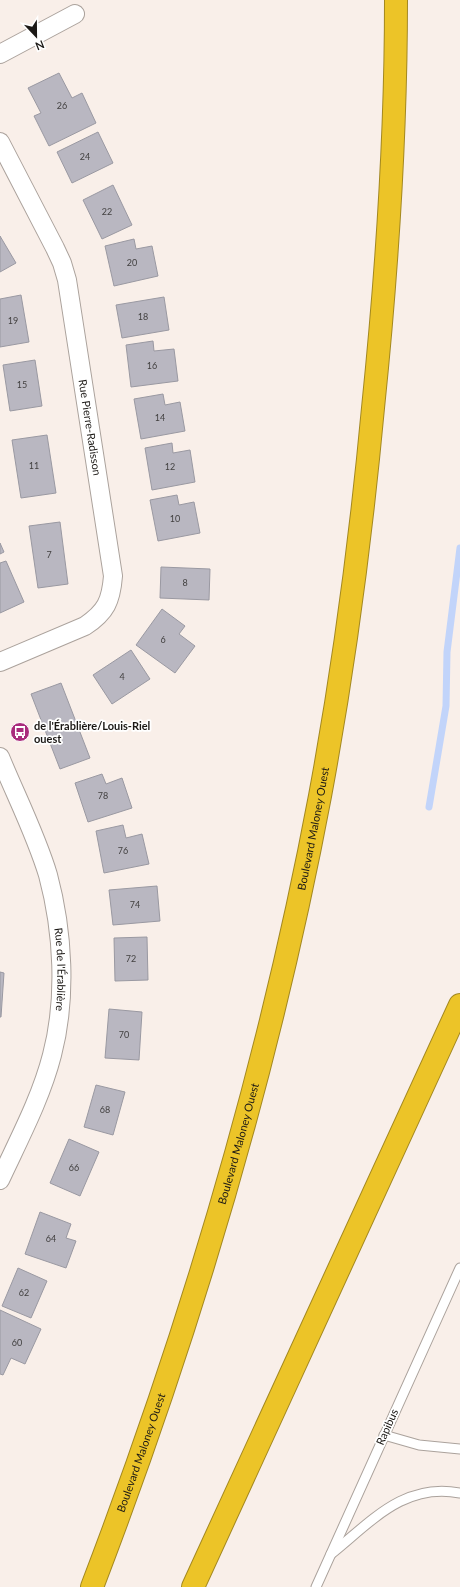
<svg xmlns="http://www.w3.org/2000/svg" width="460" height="1587" viewBox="0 0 460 1587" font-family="Lato,sans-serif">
<rect width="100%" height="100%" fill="#f9efe9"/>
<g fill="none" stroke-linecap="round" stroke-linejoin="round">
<path stroke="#c2d4fa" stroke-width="7" d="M429,807L446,706L447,652L460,548"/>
</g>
<g fill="#b9b7c1" stroke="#9a99a2">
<path d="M59,73L72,98L82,93L96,123L49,146L34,116L41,113L28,88Z"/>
<path d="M98,132L113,163L72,183L57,152Z"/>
<path d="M113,185L132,225L102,239L83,200Z"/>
<path d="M0,236L16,263L0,272Z"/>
<path d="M134,239L136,249L152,246L158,276L114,286L105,246Z"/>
<path d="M21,295L29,342L0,347V299Z"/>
<path d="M164,297L169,330L122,338L116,305Z"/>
<path d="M153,341L154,351L174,349L178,381L131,387L126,345Z"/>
<path d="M35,360L42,406L10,411L3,365Z"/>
<path d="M163,394L165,405L180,402L185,431L141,439L134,399Z"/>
<path d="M47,435L56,493L21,498L12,440Z"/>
<path d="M172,443L173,453L190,450L195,482L152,490L145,448Z"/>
<path d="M177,495L179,505L194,502L200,533L158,541L150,500Z"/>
<path d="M60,522L68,584L38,588L29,526Z"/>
<path d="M0,543L4,552L0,554Z"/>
<path d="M6,561L24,602L0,613V563Z"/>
<path d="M161,567L210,569L209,600L160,598Z"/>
<path d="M162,609L185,626L179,634L195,646L175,673L136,645Z"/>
<path d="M131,650L150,679L112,704L93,675Z"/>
<path d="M61,683L90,758L60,769L31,694Z"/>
<path d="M102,774L106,784L122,778L132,808L88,822L75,783Z"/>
<path d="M123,825L126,838L142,834L149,864L104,873L96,831Z"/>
<path d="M157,886L160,921L113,925L109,890Z"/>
<path d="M147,937L148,980L115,981L114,938Z"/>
<path d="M0,972L4,973L1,1017H0Z"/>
<path d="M109,1009L142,1012L139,1060L105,1058Z"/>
<path d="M96,1085L125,1092L113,1135L84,1127Z"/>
<path d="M69,1139L99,1152L80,1196L50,1183Z"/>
<path d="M40,1212L71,1224L66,1238L76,1241L66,1268L25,1254Z"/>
<path d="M18,1268L47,1281L31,1318L2,1306Z"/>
<path d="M0,1310L41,1329L25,1364L11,1358L3,1375L0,1374Z"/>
</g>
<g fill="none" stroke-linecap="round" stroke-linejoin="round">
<g stroke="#aba29c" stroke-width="11">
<g id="lane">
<path d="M384,1435L419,1445L460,1449"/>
<path d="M331,1554C371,1522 404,1482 460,1493"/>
<path d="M316,1587L460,1268"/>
</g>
</g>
<g stroke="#aba29c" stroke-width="20">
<g id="street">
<path d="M0,54L75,14"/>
<path id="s1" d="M0,142L55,248L62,263L67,280L113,576C111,601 106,612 85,626L0,662"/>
<path id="s2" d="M0,757C16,796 36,835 48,875C63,931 67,998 52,1055C41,1098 19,1139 0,1180"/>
</g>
</g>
<g stroke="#a38821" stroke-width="24">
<g id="highway">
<path id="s3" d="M92,1587C190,1331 269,1066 320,796C344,667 361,537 373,408C387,272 396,136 396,0"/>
<path d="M193,1587L460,1005"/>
</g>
</g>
<use href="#lane" stroke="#fff" stroke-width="9"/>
<use href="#street" stroke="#fff" stroke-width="18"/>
<use href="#highway" stroke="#ecc428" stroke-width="22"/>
</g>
<defs>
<g id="bus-disc" transform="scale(1)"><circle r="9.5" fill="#a92b7c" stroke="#fff"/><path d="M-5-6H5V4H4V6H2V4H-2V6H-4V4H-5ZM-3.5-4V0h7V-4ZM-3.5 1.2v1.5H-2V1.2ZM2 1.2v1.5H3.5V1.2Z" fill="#fff"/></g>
</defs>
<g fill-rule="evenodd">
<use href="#bus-disc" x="20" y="732"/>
</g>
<g text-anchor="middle" stroke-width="3.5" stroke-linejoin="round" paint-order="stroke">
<g font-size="9" fill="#424040">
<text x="62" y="109">26</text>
<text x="85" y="160">24</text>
<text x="107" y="215">22</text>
<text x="132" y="266">20</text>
<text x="143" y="320">18</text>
<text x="13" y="324">19</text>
<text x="152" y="369">16</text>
<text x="22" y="388">15</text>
<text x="160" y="421">14</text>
<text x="34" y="469">11</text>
<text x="170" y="470">12</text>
<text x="175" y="522">10</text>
<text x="49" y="558">7</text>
<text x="185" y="586">8</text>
<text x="163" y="643">6</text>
<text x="122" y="680">4</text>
<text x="103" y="799">78</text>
<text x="123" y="854">76</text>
<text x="135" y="908">74</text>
<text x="131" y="962">72</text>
<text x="124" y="1038">70</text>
<text x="105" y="1113">68</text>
<text x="74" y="1171">66</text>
<text x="51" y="1242">64</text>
<text x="24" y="1296">62</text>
<text x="17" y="1346">60</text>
</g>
<g font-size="11" fill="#1b1815" stroke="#fff">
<text dy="4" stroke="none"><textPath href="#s1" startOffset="303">Rue Pierre-Radisson</textPath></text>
<text dy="4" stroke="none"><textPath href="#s3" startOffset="791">Boulevard Maloney Ouest</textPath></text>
<text dy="4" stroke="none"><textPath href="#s2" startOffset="223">Rue de l'Érablière</textPath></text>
<text dy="4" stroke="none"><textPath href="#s3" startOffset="467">Boulevard Maloney Ouest</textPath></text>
<text transform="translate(387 1427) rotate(-66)" y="4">Rapibus</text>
<text dy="4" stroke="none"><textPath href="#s3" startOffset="143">Boulevard Maloney Ouest</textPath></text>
</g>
<g font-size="11" font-weight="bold" fill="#1b1815" stroke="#fff" text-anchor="start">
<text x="34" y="730">de l'Érablière/Louis-Riel<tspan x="34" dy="13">ouest</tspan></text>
</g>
</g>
<g transform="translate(36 36) rotate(158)" stroke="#ffffff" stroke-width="3" paint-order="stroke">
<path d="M0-3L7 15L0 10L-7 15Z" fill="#1b1815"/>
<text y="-6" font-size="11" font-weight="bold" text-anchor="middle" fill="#1b1815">N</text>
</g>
</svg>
